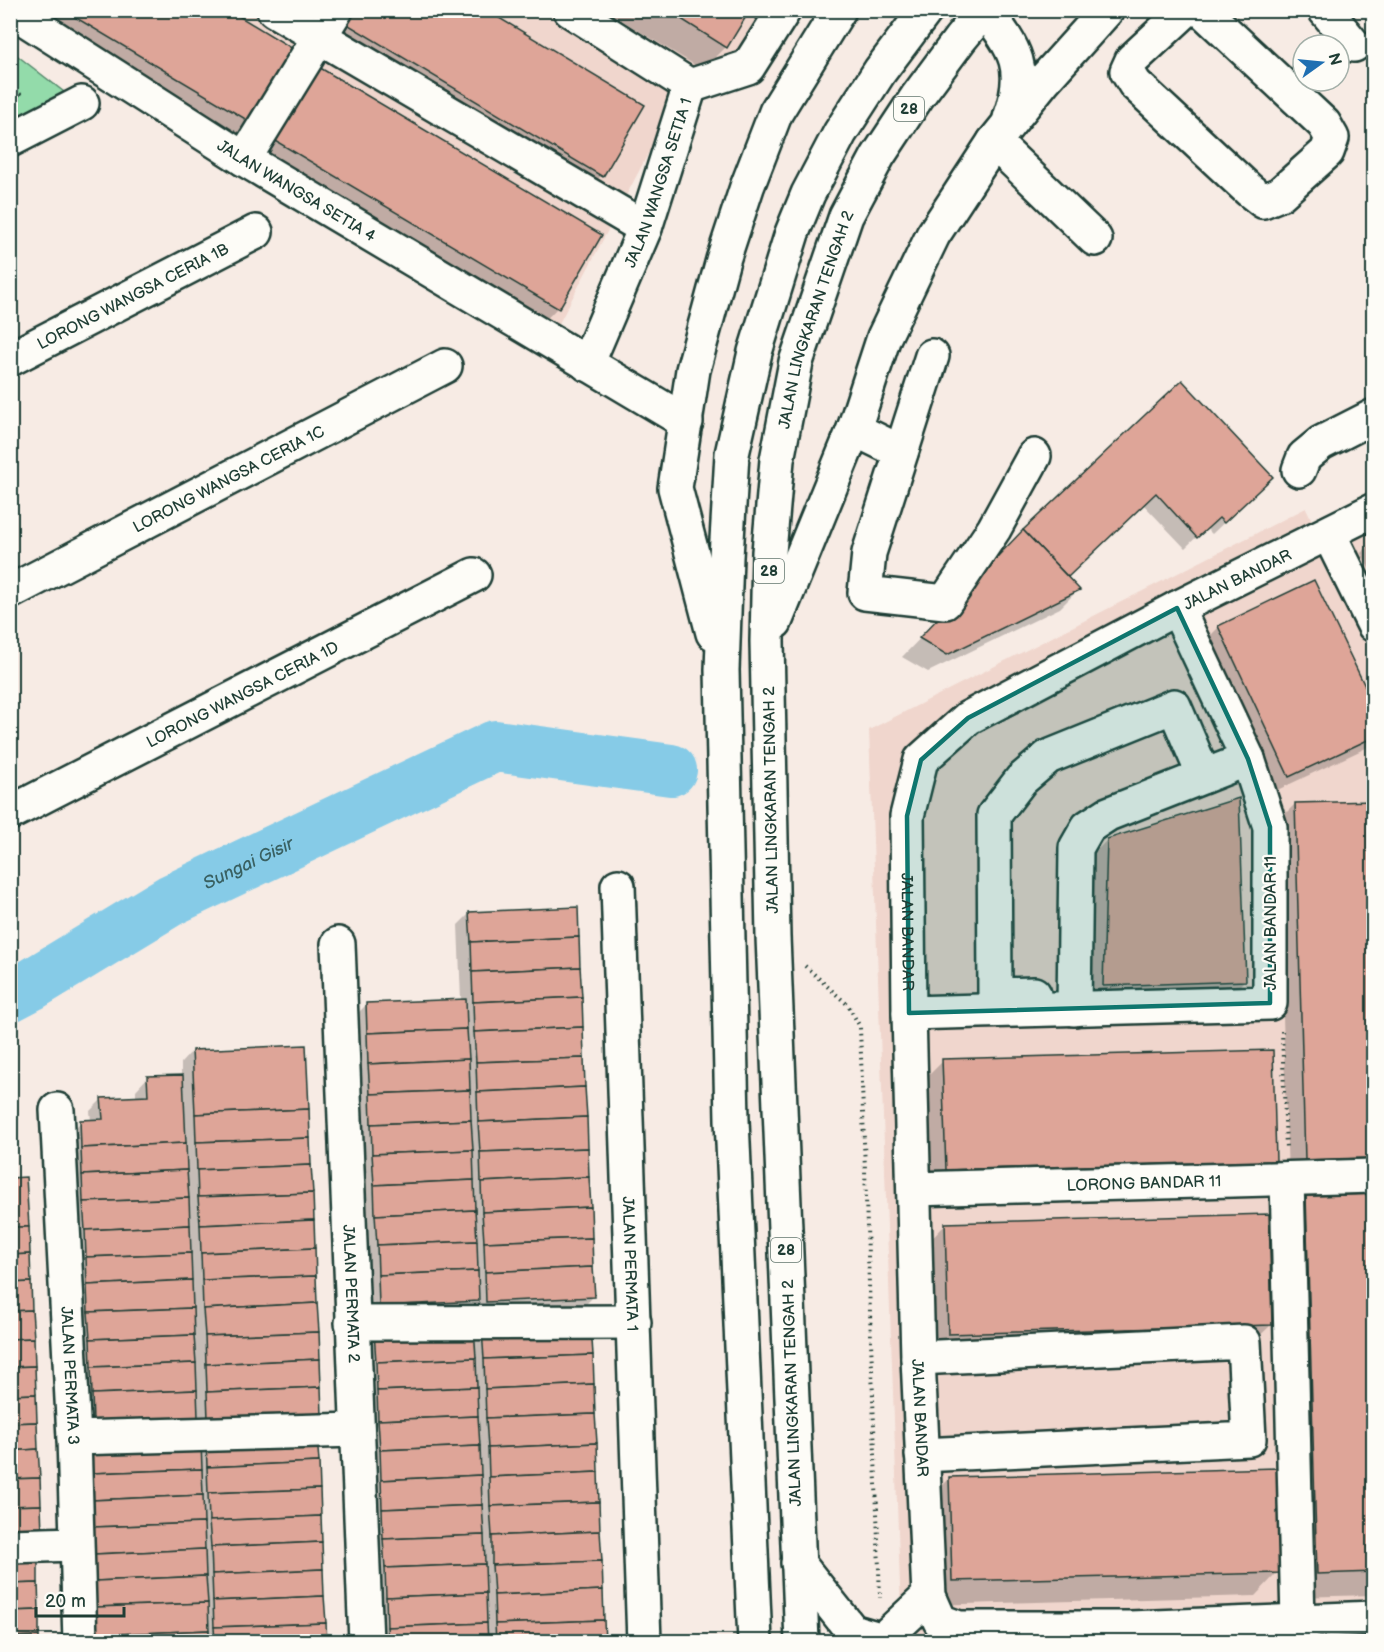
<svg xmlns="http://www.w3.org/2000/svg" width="1384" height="1652" viewBox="0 0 1384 1652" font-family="'Balsamiq Sans',sans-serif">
<rect width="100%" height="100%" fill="#f7ebe4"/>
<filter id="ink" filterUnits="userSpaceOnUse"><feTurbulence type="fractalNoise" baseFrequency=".0167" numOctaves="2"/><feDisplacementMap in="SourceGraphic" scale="12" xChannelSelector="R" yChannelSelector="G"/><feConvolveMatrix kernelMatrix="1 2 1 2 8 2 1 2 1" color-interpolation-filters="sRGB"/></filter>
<g filter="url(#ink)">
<g fill="#f0d6cd">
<path d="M31,11H770L741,58L690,74L554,333Z"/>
<path d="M1306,508L1373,648V1641H902L869,730Z"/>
<path d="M1373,524V599L1344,539Z"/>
</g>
<path fill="#93dbaa" stroke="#598c6f" stroke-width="1.5" d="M10,50L73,99L10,132Z"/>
<g fill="#0003">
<path d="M10,10H226L250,122L227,145Z"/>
<path d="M333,10L601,176L578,199L314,43Z"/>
<path d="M605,10H748L726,47L703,70Z"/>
<path d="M294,92L557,308L534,332L252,164Z"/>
<path d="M1182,382L1259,489L1212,534L1206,528L1185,548L1143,504L1066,577L1078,590L1060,608L928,672L902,657L1024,531Z"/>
<path d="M1374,541V578L1361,553Z"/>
<path d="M1219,627L1374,708V741L1366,748L1271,793L1201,645Z"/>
<path d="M1374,802V1175L1288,1178L1277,822L1295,804Z"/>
<path d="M1107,840L1244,981L1221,1005L1080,1009L1083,864Z"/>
<path d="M470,913L593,1297L581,1309L475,1313L474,1304L466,1313L368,1317L354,1017L366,1005L461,1000L458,925Z"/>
<path d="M192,1051L321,1414L197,1430L196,1417L185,1429L82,1433L69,1134L81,1122L91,1121L90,1111L102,1099L136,1098V1090L147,1078L181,1077V1063Z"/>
<path d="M943,1061L1275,1161L1257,1179L928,1187L925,1079Z"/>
<path d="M1374,1196V1595L1294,1597L1283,1221L1307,1198Z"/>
<path d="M945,1225L1271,1325L1247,1348L925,1357L922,1249Z"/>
<path d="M483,1331L604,1642H376L363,1345L375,1333L473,1341Z"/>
<path d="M206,1442L325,1642H86L90,1447Z"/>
<path d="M950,1478L1278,1572L1255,1596L929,1605L926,1502Z"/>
</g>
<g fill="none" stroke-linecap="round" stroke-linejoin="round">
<path stroke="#86cbe7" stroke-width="52" id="s1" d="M10,996L31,985L171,900L495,746L671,770"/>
</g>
<g fill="#dea598" stroke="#1f3d34" stroke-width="1.5">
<path d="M63,10H229L295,50L252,123Z"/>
<path d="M341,10H486L645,105L603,177L337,18Z"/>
<path d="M667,10H750L727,48Z"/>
<path d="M317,66L602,235L559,309L274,140Z"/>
<path d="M1182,380L1273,477L1224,523L1219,518L1197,538L1156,493L1068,577L1023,530Z"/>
<path d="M1023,530L1080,590L947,655L919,638Z"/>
<path d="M1314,580L1374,705V737L1289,777L1218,626Z"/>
<path d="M1239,798L1246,981L1103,986L1107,839Z"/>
<path d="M1374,801V1158L1305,1160L1295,803Z"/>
<path d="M578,907L579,937L471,942L469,912Z"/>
<path d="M579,937L580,967L472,972L471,942Z"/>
<path d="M580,967L582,997L473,1002L472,972Z"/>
<path d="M582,997L583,1027L474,1032L473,1002Z"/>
<path d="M466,999L467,1029L367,1033L366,1003Z"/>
<path d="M583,1027L584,1058L476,1062L474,1032Z"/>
<path d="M467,1029L469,1059L368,1064L367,1033Z"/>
<path d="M306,1045L309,1109L195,1114L192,1050Z"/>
<path d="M1273,1050L1276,1161L946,1170L942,1059Z"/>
<path d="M584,1058L585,1087L477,1092L476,1062Z"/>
<path d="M469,1059L470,1090L370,1094L368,1064Z"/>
<path d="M183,1075L186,1143L81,1148L80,1120L103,1119L101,1098L148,1096L147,1076Z"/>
<path d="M585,1087L587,1117L478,1122L477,1092Z"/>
<path d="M470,1090L471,1120L371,1124L370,1094Z"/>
<path d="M309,1109L310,1138L196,1142L195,1114Z"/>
<path d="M587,1117L588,1148L480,1152L478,1122Z"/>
<path d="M471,1120L473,1150L372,1154L371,1124Z"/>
<path d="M310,1138L311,1165L197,1170L196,1142Z"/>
<path d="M186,1143L187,1170L82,1175L81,1148Z"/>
<path d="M588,1148L589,1177L481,1182L480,1152Z"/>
<path d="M473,1150L474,1180L374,1185L372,1154Z"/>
<path d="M311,1165L313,1193L198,1197L197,1170Z"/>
<path d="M187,1170L189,1198L83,1202L82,1175Z"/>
<path d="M26,1177L29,1227H10V1178Z"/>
<path d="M589,1177L591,1207L482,1212L481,1182Z"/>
<path d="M474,1180L475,1210L375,1215L374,1185Z"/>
<path d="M313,1193L314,1220L200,1225L198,1197Z"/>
<path d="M1374,1194V1572L1317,1574L1306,1196Z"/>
<path d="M189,1198L190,1225L85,1230L83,1202Z"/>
<path d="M591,1207L592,1238L484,1242L482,1212Z"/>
<path d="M475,1210L477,1241L377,1245L375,1215Z"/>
<path d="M1269,1214L1272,1325L948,1334L945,1223Z"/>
<path d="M314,1220L315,1248L201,1253L200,1225Z"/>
<path d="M190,1225L191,1253L86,1257L85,1230Z"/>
<path d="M10,1227H29L30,1254L10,1255Z"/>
<path d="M592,1238L593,1267L485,1272L484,1242Z"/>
<path d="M477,1241L478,1271L378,1275L377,1245Z"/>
<path d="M315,1248L316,1276L202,1280L201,1253Z"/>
<path d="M191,1253L192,1280L87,1285L86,1257Z"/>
<path d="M30,1254L31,1282L10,1283V1255Z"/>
<path d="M593,1267L595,1297L486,1302L485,1272Z"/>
<path d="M478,1271L479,1301L379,1306L378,1275Z"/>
<path d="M316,1276L317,1303L203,1309L202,1280Z"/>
<path d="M192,1280L193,1308L88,1312L87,1285Z"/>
<path d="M31,1282L32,1310L10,1311V1283Z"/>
<path d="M317,1303L319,1332L205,1336L203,1309Z"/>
<path d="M193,1308L194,1335L90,1339L88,1312Z"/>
<path d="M32,1310L34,1338L10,1339V1311Z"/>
<path d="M591,1325L593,1355L484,1359L482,1330Z"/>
<path d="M474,1328L476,1358L376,1362L374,1332Z"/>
<path d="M319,1332L320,1359L206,1364L205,1336Z"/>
<path d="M194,1335L196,1363L91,1367L90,1339Z"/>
<path d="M34,1338L35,1366L10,1367V1339Z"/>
<path d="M593,1355L594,1384L485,1389L484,1359Z"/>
<path d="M476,1358L477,1387L377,1391L376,1362Z"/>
<path d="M320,1359L321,1387L207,1392L206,1364Z"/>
<path d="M196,1363L197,1390L92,1394L91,1367Z"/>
<path d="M35,1366L36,1394L10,1395V1367Z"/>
<path d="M594,1384L595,1414L486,1418L485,1389Z"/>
<path d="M321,1387L322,1415L208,1419L207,1392Z"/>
<path d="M477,1387L478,1416L378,1420L377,1391Z"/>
<path d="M197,1390L198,1417L93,1421L92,1394Z"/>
<path d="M36,1394L37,1422L10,1423V1395Z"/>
<path d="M595,1414L597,1443L488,1448L486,1418Z"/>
<path d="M478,1416L480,1446L380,1450L378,1420Z"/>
<path d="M37,1422L38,1449L10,1451V1423Z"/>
<path d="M317,1436L319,1462L207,1467L206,1440Z"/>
<path d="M201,1442L202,1469L91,1473L89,1446Z"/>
<path d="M597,1443L598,1472L489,1477L488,1448Z"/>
<path d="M480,1446L481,1475L381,1480L380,1450Z"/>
<path d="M38,1449L40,1478L10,1479V1451Z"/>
<path d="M319,1462L320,1489L208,1493L207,1467Z"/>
<path d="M1277,1468L1280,1573L952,1581L949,1477Z"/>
<path d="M202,1469L203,1495L92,1500L91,1473Z"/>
<path d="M598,1472L599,1502L490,1506L489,1477Z"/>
<path d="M481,1475L482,1505L382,1509L381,1480Z"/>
<path d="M40,1478L41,1505L10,1506V1479Z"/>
<path d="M320,1489L321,1516L209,1521L208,1493Z"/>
<path d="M203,1495L204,1523L93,1527L92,1500Z"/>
<path d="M599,1502L600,1531L492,1536L490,1506Z"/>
<path d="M41,1505L42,1533L10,1535V1506Z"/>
<path d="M482,1505L484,1535L383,1539L382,1509Z"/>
<path d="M321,1516L322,1542L211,1547L209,1521Z"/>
<path d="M204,1523L205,1549L94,1554L93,1527Z"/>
<path d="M600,1531L602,1561L492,1565V1536Z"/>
<path d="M484,1535L485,1564L385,1568L383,1539Z"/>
<path d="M322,1542L323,1569L212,1574L211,1547Z"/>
<path d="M205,1549L206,1576L95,1581L94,1554Z"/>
<path d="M38,1556V1583L10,1584V1557Z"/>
<path d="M602,1561L603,1590L494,1595L492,1565Z"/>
<path d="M485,1564L486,1593L386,1597L385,1568Z"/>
<path d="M323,1569L324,1596L213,1601L212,1574Z"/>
<path d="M206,1576L208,1603L96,1607L95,1581Z"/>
<path d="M38,1583L39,1610L10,1611V1584Z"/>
<path d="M603,1590L604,1620L495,1624L494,1595Z"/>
<path d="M486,1593L487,1623L387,1627L386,1597Z"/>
<path d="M324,1596L326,1623L214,1627L213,1601Z"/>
<path d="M208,1603L209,1630L97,1635L96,1607Z"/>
<path d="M39,1610V1636L10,1637V1611Z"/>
<path d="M604,1620L605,1642H496L495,1624Z"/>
<path d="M326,1623L327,1642H215L214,1627Z"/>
<path d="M487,1623L488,1642H388L387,1627Z"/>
<path d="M209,1630V1642H98L97,1635Z"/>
<path d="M39,1636V1642H10V1637Z"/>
</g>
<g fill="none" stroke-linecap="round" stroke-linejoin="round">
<g stroke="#1f3d34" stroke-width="38">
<g id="minor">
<path id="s2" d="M11,10L244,159L686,422"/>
<path d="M274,10L645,228"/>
<path d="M570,10L690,86"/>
<path d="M1186,10L1132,60L1127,71L1135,84L1249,190L1263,201L1280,194L1327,152L1332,138L1324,124L1202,10"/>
<path d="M1325,10L1354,45"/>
<path d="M690,86L748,67L784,10"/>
<path d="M10,140L82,103"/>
<path d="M994,142L1095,239"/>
<path d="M244,159L336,10"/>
<path d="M932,356L869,553L865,593L945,602L994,529L1034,456"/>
<path id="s3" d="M10,359L256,232"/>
<path id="s4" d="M587,364L645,228L690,86"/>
<path d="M854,429L901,452"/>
<path d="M1299,470L1304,457L1321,443L1374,416"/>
<path id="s5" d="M1374,510L1177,608L968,718L921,760L907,816L909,1013L918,1358L929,1596L940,1621L959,1628H1130L1374,1618"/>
<path d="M1329,534L1374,625"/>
<path id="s6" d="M10,592L445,366"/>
<path id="s7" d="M10,813L474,575"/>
<path id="s8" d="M618,886L644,1642"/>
<path id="s9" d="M338,944L366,1642"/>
<path d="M1034,994L995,995L994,815L1021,780L1048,757L1174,706L1204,776"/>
<path d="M1074,1009L1076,848L1088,827L1108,814L1248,759"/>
<path d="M909,1013L1270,1003V827L1248,759L1177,608"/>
<path id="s10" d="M57,1110L74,1438L80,1642"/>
<path d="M1287,1179L1298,1621"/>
<path id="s11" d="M914,1189L1374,1176"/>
<path d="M352,1323L634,1322"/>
<path d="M918,1358L1244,1342L1249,1439L922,1455"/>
<path d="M74,1438L357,1430"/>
<path d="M10,1546L76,1544"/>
<path d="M798,1563L852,1631L890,1642"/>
<path d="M882,1640L929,1596"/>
</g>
</g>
<g stroke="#1f3d34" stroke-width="38">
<g id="highway">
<path d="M985,10C1016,50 1028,68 1010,118"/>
<path d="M775,622L854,429L884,337L933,235L994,142L1044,80L1107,10"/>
<path d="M713,633L675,488L693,370L723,260L747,187L776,112L839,10"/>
<path d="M755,1642L732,1120L722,670L726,557L732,454L755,352L792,233L808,194L840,133L880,71L926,10"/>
<path id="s12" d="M802,1642L773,937L767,641L769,552L777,460L796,362L846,216L878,156L917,97L960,39L984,10"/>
</g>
</g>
<g stroke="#1f3d34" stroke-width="4" stroke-dasharray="1.5 4.5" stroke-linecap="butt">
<path d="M10,87L24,97"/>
<path d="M805,966L848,1005L860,1027L880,1598"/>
<path d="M1282,1031L1286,1149"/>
</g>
<use href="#minor" stroke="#fdfcf7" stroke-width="33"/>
<use href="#highway" stroke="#fdfcf7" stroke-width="33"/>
</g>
</g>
<path fill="#0f766e" fill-opacity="0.2" stroke="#0f766e" stroke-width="4.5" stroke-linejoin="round" d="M1177,608L1248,759L1270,827V1003L909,1013L907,816L921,760L968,718Z"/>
<g text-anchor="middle" stroke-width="4.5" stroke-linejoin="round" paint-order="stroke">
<g fill="#fdfcf7" stroke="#62766e" stroke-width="1.5">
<rect x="894" y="97" width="30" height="24" rx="4.5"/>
<rect x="754" y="559" width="30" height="24" rx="4.5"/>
<rect x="771" y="1238" width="30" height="24" rx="4.5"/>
</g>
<g font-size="15" font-weight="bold" fill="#1f3d34">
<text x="909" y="114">28</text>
<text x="769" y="576">28</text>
<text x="786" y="1255">28</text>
</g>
<g font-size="16" fill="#1f3d34" stroke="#fdfcf7">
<text dy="6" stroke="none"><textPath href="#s4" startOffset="195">JALAN WANGSA SETIA 1</textPath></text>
<text dy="6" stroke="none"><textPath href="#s2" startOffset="338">JALAN WANGSA SETIA 4</textPath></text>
<text dy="6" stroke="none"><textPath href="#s3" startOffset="138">LORONG WANGSA CERIA 1B</textPath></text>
<text dy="6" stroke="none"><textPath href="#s12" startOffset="1329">JALAN LINGKARAN TENGAH 2</textPath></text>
<text dy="6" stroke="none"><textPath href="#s6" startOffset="246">LORONG WANGSA CERIA 1C</textPath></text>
<text transform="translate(1237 579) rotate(-26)" y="6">JALAN BANDAR</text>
<text dy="6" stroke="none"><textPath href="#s7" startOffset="261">LORONG WANGSA CERIA 1D</textPath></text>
<text transform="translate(770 800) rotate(-91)" y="6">JALAN LINGKARAN TENGAH 2</text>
<text transform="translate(1270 923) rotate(-90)" y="6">JALAN BANDAR 11</text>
<text dy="6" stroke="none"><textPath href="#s5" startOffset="693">JALAN BANDAR</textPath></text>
<text dy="6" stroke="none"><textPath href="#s11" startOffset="230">LORONG BANDAR 11</textPath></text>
<text dy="6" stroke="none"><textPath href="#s8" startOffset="378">JALAN PERMATA 1</textPath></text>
<text dy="6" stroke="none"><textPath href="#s9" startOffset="350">JALAN PERMATA 2</textPath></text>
<text dy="6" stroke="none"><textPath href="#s10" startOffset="266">JALAN PERMATA 3</textPath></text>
<text transform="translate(791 1393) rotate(-92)" y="6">JALAN LINGKARAN TENGAH 2</text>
<text dy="6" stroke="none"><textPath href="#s5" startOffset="1179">JALAN BANDAR</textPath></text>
</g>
<g font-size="18" font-style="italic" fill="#396061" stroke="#fdfcf7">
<text dy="6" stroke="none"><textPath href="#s1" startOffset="273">Sungai Gisir</textPath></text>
</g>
</g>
<rect width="1384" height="1652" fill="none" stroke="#fdfcf7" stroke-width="36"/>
<rect x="18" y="18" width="1348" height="1616" fill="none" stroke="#1f3d34" stroke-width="2" filter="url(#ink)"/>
<g transform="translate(1321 63) rotate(75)"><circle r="28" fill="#fdfcf7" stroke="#a4b0a9" stroke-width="1.5"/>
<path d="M0-4.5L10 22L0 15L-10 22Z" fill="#1f6fb2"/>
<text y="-9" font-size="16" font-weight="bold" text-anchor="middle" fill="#1f3d34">N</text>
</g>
<path d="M36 1607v9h88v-9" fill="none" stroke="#1f3d34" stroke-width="3"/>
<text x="45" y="1607" font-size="18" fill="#1f3d34" stroke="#fdfcf7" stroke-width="4.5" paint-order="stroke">20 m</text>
</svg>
